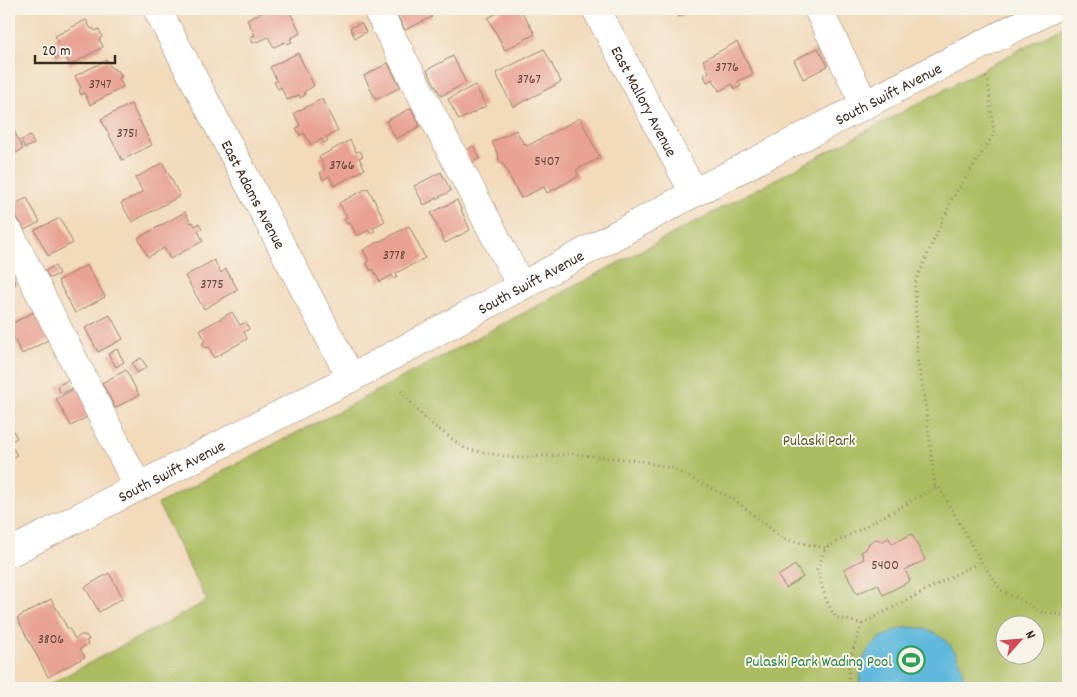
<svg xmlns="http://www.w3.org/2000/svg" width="1077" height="697" viewBox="0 0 1077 697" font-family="Dekko,sans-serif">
<rect width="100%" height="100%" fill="#f7f3e8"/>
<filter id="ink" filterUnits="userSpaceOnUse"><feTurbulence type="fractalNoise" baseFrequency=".02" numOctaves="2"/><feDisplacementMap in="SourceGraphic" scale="10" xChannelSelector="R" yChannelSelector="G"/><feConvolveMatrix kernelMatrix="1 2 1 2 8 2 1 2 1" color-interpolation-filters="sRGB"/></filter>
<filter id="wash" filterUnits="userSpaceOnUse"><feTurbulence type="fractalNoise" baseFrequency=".0096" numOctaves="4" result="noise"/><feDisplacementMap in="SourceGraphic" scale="20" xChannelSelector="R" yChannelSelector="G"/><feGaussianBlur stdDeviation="1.12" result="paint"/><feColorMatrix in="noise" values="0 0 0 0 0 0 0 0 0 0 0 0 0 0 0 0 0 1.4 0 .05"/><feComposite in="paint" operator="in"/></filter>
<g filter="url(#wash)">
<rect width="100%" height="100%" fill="#f2dabb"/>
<path fill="#aabc5f" stroke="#72733e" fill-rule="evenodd" d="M1068,24V688H42L207,601L158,504L337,412ZM1004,624H1034V654H1004Z"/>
<path fill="#60b9dd" stroke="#4e727e" d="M908,627C915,628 922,628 928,630C952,639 966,663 963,688H860C858,652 874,635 908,627Z"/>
<g id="blocks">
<g fill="#e8a193">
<path d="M269,9H288L301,33L290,39L292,42L287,44L285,42L274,47L268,37L258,42L257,41L253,43L250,37L255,35L247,20Z"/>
<path d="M394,9H428L432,17L405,30Z"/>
<path d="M505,9H520L535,34L505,50L488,18Z"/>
<path d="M675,9H694L679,17Z"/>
<path d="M86,20L91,29L93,28L95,31L99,29L102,37L99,39L103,47L70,65L65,55L56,59L50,47L58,43L55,36Z"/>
<path d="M361,23L366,32L355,38L350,28Z"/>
<path d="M737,42L753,74L738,81L741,86L735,89L732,84L719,91L713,79L707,82L704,75L709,72L703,60Z"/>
<path d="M818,48L828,66L803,79L794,60Z"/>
<path d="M544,49L561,82L513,107L496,73Z"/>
<path d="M298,53L314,86L304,92L305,95L300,98L299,95L287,100L281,87L278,89L274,82L277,81L270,67Z"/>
<path d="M453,56L466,83L441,96L427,70Z"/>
<path d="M107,60L112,69L114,68L115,71L118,70L122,77L119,78L123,87L90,105L84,93L81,95L79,90L81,88L75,76Z"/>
<path d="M388,63L400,87L376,100L364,76Z"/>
<path d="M475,85L486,106L459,120L448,99Z"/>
<path d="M322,99L338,131L326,137L328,141L324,143L322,139L311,145L304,133L300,135L296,128L300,126L294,113Z"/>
<path d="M131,104L152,145L122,160L101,119Z"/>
<path d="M411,108L420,126L396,139L386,121Z"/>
<path d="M580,118L600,158L576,170L579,176L547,193L544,187L521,198L502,162L500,163L498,158L499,157L492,142L516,130L524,144L525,143L527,146Z"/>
<path d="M9,121L23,149L9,157Z"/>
<path d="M30,136L34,144L25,148L21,140Z"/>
<path d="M350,140L356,152L360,151L363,156L359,158L365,169L334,186L329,176L323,180L320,173L325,169L319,157Z"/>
<path d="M473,146L480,158L471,163L465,151Z"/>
<path d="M163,163L180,196L132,222L121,203L143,192L135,178Z"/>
<path d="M441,172L451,191L424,205L414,186Z"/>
<path d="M368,188L385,221L373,228L375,231L371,233L369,230L357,236L350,223L347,224L344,219L347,217L339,203Z"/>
<path d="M27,198L40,222L24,230L11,206Z"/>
<path d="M457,200L470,230L445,243L431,213Z"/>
<path d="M185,212L191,223L193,222L195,226L199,223L202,229L198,231L203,241L170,259L164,248L148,257L138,238Z"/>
<path d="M60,218L73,243L48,256L35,230Z"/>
<path d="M409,226L425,258L396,273L397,277L394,279L392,275L380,282L373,269L371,271L366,262L369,261L363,250Z"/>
<path d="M214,260L221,273L226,269L238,290L204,309L185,276Z"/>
<path d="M87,265L105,297L75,313L58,281Z"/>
<path d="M55,266L59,274L50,278L45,271Z"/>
<path d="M9,269L16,284L9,288Z"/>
<path d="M40,309L54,337L22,354L9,330V325Z"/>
<path d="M232,312L240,325L246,322L249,329L244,332L247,339L214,358L209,347L205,348L202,343L205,341L200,330Z"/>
<path d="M110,315L123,339L98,352L85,328Z"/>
<path d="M117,349L124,362L116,367L108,354Z"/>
<path d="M141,358L147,367L137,373L132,363Z"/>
<path d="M126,370L139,395L115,408L102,383Z"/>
<path d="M70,379L75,387L61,394L57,386Z"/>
<path d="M80,386L94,413L71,426L56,399Z"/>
<path d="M9,423L17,438L9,442L17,455L9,459Z"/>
<path d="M912,534L925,560L905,570L910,581L883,595L878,584L857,594L844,569L864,559L861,552L866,549L869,543L876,539L882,541L889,538L892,544Z"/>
<path d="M795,565L803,577L786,588L778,576Z"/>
<path d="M109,573L123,598L99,612L85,587Z"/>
<path d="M51,599L68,629L69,628L75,639L83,634L84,636L86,635L89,640L86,641L88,644L80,649L85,657L48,677L17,618Z"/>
</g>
</g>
</g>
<g filter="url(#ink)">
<use href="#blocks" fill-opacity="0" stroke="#96826c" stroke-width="1"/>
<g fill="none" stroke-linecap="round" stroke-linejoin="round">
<g stroke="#96826c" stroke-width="29">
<g id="minor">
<path id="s1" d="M157,9L351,378"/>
<path d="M377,9L521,286"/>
<path id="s2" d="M596,9L694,193"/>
<path d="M818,9L865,105"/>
<path d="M9,232L138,487"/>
<path id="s3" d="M9,553L351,378L694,193L1051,9"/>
</g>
</g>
<g stroke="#96826c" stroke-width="3" stroke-dasharray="1 4" stroke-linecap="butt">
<path d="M401,391L426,420L466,449L514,458L573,454L635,460L671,468L735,500L783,539L826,548"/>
<path d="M935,488L939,487L981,561L1001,590L1042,612L1068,616"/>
<path d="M862,624L981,561"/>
<path d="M849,688V662L862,624L835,617L826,600L817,569L826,548L935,488L926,409L917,358L915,283L952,199L994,134L988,81L985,74"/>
</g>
<use href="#minor" stroke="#fff" stroke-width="28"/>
</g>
</g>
<defs>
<g id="stadium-ring" transform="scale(1.4375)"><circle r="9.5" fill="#f7f3e8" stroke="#2e9e5b" stroke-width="1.5"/><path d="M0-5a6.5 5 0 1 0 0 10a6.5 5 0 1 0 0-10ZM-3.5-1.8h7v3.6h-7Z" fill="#2e9e5b"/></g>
</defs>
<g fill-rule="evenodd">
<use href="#stadium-ring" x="911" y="660"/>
</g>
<g text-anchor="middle" stroke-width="4" stroke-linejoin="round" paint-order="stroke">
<g font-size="14" fill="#66483b">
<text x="727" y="71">3776</text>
<text x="529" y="83">3767</text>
<text x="100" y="88">3747</text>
<text x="127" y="137">3751</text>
<text x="547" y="165">5407</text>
<text x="342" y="169">3766</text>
<text x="394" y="259">3778</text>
<text x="212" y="288">3775</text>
<text x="885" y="569">5400</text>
<text x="51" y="643">3806</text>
</g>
<g font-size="16" fill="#3b2a1e" stroke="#f7f3e8">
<text dy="6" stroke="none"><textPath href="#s3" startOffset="992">South Swift Avenue</textPath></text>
<text dy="6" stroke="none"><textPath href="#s2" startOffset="104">East Mallory Avenue</textPath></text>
<text dy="6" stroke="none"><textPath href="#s1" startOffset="209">East Adams Avenue</textPath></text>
<text dy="6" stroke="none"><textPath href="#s3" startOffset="588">South Swift Avenue</textPath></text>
<text dy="6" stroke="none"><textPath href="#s3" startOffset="182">South Swift Avenue</textPath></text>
</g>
<g font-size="16" fill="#5c5632" stroke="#f7f3e8">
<text x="819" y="445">Pulaski Park</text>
</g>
<g font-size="16" fill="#27864d" stroke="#f7f3e8" text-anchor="end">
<text x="892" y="666">Pulaski Park Wading Pool</text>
</g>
</g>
<rect width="1077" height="697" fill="none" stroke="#f7f3e8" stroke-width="30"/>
<g transform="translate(1020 640) rotate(63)"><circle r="24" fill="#f7f3e8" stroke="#aca397"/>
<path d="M0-4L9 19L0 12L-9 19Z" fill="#d1495b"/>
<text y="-8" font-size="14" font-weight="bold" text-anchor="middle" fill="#3b2a1e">N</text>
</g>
<path d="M35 55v8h80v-8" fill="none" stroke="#3b2a1e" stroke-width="2.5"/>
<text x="42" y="55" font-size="15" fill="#3b2a1e" stroke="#f7f3e8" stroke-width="4" paint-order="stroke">20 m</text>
</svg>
